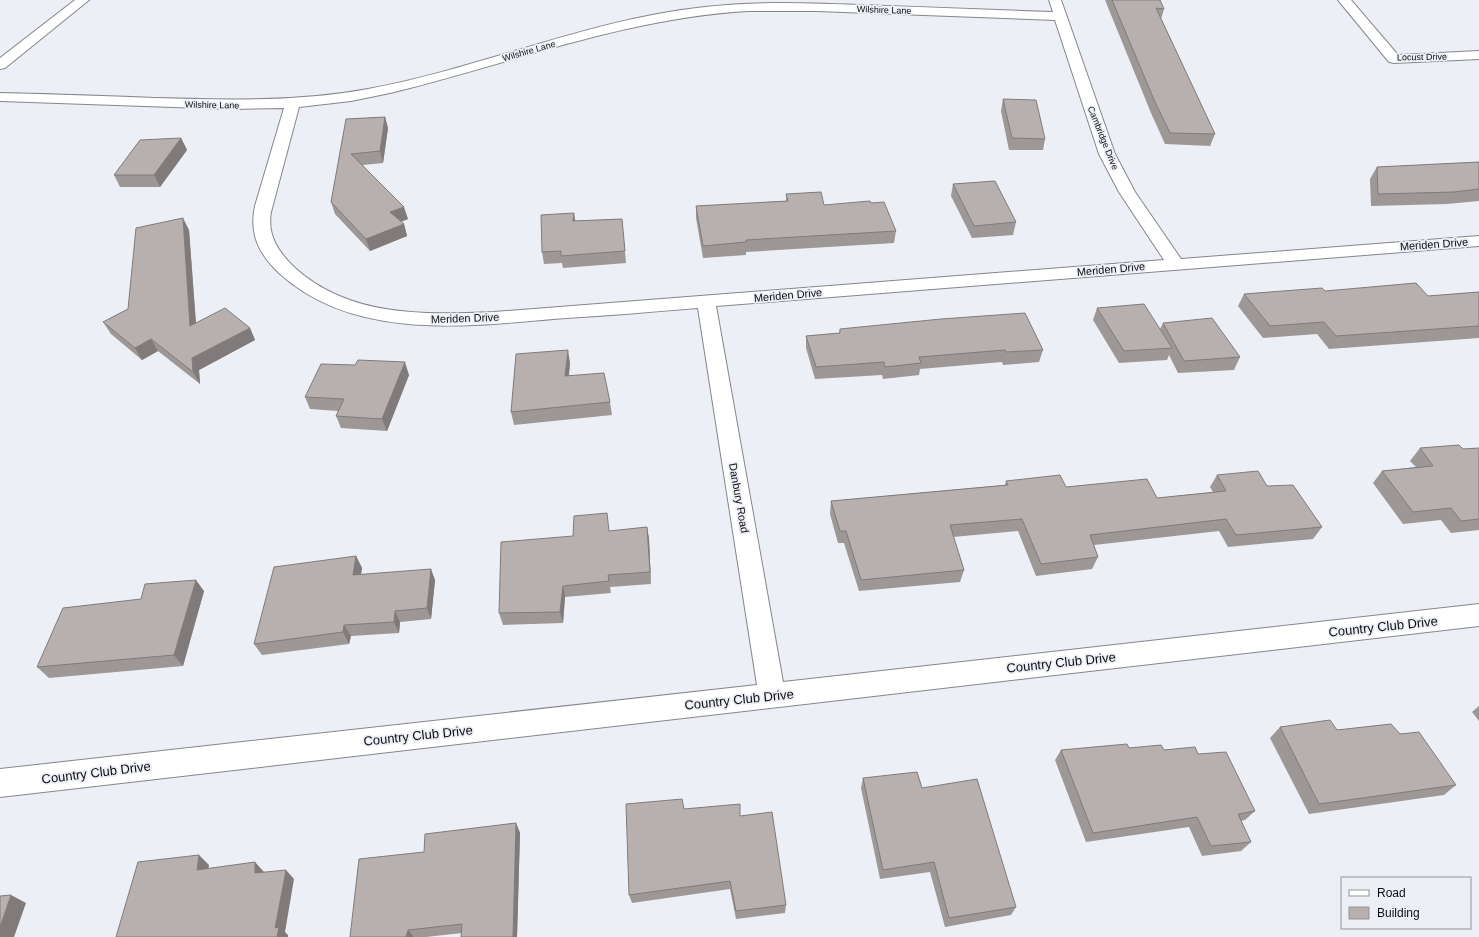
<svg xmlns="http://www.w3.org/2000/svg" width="1479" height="937" viewBox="0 0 1479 937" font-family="Arial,sans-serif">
<rect width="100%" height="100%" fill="#edeff6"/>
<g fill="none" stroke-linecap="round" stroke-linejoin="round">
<g stroke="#85868c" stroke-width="2">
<g id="street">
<path d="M75,0H89L5,68L0,69V58Z"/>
<path d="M1049,0H1061L1115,154L1135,192L1181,259L1479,236V246L716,306L783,682L1479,604V626L0,797V769L757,685L698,308C650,312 601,316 553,319C463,327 352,340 279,273C259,254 249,234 255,206L284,108L231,109L0,101V93C52,94 103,96 155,98C227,100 297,102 368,89C482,68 590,19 705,7C757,1 809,3 860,5C924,7 988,10 1053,12ZM748,11H816L1055,20L1099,154L1119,192L1164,260L494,312C425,315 349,317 295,268C278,252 267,235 271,212L299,107L351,101L390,93C509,64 625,18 748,11Z"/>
<path d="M1338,0H1351L1398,55L1479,51V59L1394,63L1389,62Z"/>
</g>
</g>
<use href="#street" fill="#fff" fill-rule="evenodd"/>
</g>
<g fill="#9d9796">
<path d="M1105,0H1160L1164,9L1161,19L1215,134L1210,146L1165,144L1151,113Z"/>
<path d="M1003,99L1045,139L1043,150H1009L1001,111Z"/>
<path d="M385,117L388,128L383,163L363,165L408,219L401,222L404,224L407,236L370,251L335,214L331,202L346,119Z"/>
<path d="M181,138L187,150L160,187H120L114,175Z"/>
<path d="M1479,162V201L1447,204L1371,206L1370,179L1377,167Z"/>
<path d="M953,184L1016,222L1013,235L972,238L951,196Z"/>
<path d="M786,194L824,205L896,231L894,243L746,252V255L703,258L696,218V206L786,201Z"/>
<path d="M622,219L626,263L563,268L562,263L544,264L542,252L575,221Z"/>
<path d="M189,230L196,323L250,328L255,340L199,370L200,384L158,351L142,360L111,334L103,322L128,309Z"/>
<path d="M1325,291L1428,296L1479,292V338L1329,349L1317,334L1263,338L1238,306L1244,294Z"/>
<path d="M1097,308L1160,329L1163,323L1240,357L1234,370L1178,373L1169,355L1167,360L1119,363L1093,320Z"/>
<path d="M840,329L1043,350L1039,362L1003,365L1002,362L920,369L919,375L883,379L882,375L815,379L806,348V336L839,333Z"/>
<path d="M570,363L569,376L610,402L612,415L514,425L511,412Z"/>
<path d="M355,365L409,375L387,431L341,428L336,416L338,411L310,409L305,397Z"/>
<path d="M1420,448L1463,449L1479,448V530L1451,533L1441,520L1403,524L1373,483L1382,471L1416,467L1410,461Z"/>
<path d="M1217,475L1267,486L1322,527L1313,539L1228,547L1219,531L1094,545L1098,557L1092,569L1036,576L1018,531L953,537L964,570L960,582L859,591L844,543H838L830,514L831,501L1005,485L1006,481L1066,487L1157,498L1213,492L1210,487Z"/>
<path d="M647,527L649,539L651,584L610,587L611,593L565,597L563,623L503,625L499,613L573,536L610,531Z"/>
<path d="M356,556L362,568L361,574L435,580L431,619L400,622L399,633L351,636L349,644L262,655L254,644Z"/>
<path d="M204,591L183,666L49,678L37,667L141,599Z"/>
<path d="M1479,706V721L1472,712Z"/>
<path d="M1280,727L1400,734L1456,785L1444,795L1309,814L1270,738Z"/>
<path d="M1129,748L1164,750L1198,754L1255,811L1245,820L1241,821L1251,842L1241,851L1202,856L1189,827L1086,842L1055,760L1061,750Z"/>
<path d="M863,778L922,788L1016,907L1011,915L945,927L930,872L880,879L861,788Z"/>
<path d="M684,809L740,816L786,905L785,913L736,919L730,889L632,903L629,895Z"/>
<path d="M516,823L520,833L517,937H461L462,933L426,937H350L424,852Z"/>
</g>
<g fill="#807b7a">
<path d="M385,117L388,128L383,163L380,151Z"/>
<path d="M181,138L187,150L160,187L154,175Z"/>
<path d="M404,207L408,219L394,224L390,212Z"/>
<path d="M574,213L576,225L573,221Z"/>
<path d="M183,218L189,230L197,338L190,326Z"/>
<path d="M404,224L407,236L370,251L366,239Z"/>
<path d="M250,328L255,340L199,370L200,384L193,372L192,358Z"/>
<path d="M151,339L158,351L142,360L135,348Z"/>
<path d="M568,350L570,363L567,389L565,376Z"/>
<path d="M405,362L409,375L387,431L382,419Z"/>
<path d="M647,527L649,539L651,584L650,572Z"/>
<path d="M356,556L362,568L359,587L353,575Z"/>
<path d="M431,569L435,580L431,619L427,608Z"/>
<path d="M196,580L204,591L183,666L174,655Z"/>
<path d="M563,586L565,597L563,623L560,612Z"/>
<path d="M395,611L400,622L399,633L394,622Z"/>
<path d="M344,625L351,636L349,644L343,632Z"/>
<path d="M516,823L520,833L517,937H513Z"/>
<path d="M199,855L209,865L207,879L197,870Z"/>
<path d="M255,862L264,872V882L255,873Z"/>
<path d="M286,870L294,879L285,932L288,935V937H277L275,928Z"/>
<path d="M11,895L26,903L14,937H0V927Z"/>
<path d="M408,930L414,937H406Z"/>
</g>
<g fill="#b7b0ae" stroke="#807b7a">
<path d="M1112,0H1160L1164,9L1156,8L1215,134L1170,133L1155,102Z"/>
<path d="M1003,99L1036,100L1045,139L1012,138Z"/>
<path d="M385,117L380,151L351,154L404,207L390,212L404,224L366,239L331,202L346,119Z"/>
<path d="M181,138L154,175H114L140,140Z"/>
<path d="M1479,162V189L1454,192L1378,194L1377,167Z"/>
<path d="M995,181L1016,222L974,226L953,184Z"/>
<path d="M821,192L824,205L870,201L871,203L884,202L896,231L746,240V242L703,246L696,206L788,201L786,194Z"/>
<path d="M574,213L573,221L622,219L625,251L561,256V251L542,252L541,215Z"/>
<path d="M183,218L190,326L225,308L250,328L192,358L193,372L151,339L135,348L103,322L128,309L136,228Z"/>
<path d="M1416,283L1428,296L1479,292V326L1336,336L1324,322L1270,326L1244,294L1322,288L1325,291Z"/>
<path d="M1144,304L1172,348L1124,351L1097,308Z"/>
<path d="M1025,313L1043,350L1006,352L1005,350L919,357L921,363L885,367L884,362L816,367L806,336L840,333V329L941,319Z"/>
<path d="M1212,318L1240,357L1184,361L1163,323Z"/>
<path d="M568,350L565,376L604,373L610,402L511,412L516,354Z"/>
<path d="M358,360L405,362L382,419L336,416L344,399L305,397L321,364L355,365Z"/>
<path d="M1459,445L1463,449L1479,448V519L1461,521L1451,508L1413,512L1382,471L1433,466L1420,448Z"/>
<path d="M1258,471L1267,486L1293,485L1322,527L1236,535L1226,519L1090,535L1098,557L1041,564L1022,519L950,525L964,570L861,580L846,531H840L831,501L1008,485L1006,481L1060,475L1066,487L1147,479L1157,498L1226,491L1217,475Z"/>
<path d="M607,513L609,531L647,527L650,572L608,575L609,581L563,586L560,612L499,613L501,542L573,536L574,516Z"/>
<path d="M356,556L353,575L431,569L427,608L395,611L394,622L344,625L343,632L254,644L274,567Z"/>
<path d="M196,580L174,655L37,667L63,608L141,599L145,584Z"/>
<path d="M1330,720L1337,730L1391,724L1400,734L1419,732L1456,785L1319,804L1280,727Z"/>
<path d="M1127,744L1129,748L1161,745L1164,750L1195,747L1198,754L1226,752L1255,811L1238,814L1251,842L1211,846L1197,817L1093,833L1061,750Z"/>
<path d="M917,772L922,788L977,779L1016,907L949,918L934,862L883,870L863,778Z"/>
<path d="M682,799L684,809L740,804V816L772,812L786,905L736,911L730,881L629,895L626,804Z"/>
<path d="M516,823L513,937H461L462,924L408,930L406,937H350L359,859L424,852L425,834Z"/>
<path d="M199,855L197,870L255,862V873L286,870L275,928L279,927L277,937H116L138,862Z"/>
<path d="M11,895L0,927V896Z"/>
</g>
<g text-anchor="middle" stroke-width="3.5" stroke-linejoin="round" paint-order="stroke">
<g font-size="9" fill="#0e0e10" stroke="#edeff6">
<text transform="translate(884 10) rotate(2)" y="3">Wilshire Lane</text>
<text transform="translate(529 51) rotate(-16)" y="3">Wilshire Lane</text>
<text transform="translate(1422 57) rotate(-1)" y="3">Locust Drive</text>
<text transform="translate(212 105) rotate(1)" y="3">Wilshire Lane</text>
<text transform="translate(1103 138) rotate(68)" y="3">Cambridge Drive</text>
</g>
<g font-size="11" fill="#0e0e10" stroke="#edeff6">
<text transform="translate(1434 244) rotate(-4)" y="4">Meriden Drive</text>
<text transform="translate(1111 269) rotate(-5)" y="4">Meriden Drive</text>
<text transform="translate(788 295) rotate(-5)" y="4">Meriden Drive</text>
<text transform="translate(465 318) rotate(-2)" y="4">Meriden Drive</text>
<text transform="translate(739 498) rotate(80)" y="4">Danbury Road</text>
</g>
<g font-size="13" fill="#0e0e10" stroke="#edeff6">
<text transform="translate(1383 626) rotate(-6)" y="5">Country Club Drive</text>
<text transform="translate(1061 662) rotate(-6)" y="5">Country Club Drive</text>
<text transform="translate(739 699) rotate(-6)" y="5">Country Club Drive</text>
<text transform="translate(418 735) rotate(-6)" y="5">Country Club Drive</text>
<text transform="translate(96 772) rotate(-7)" y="5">Country Club Drive</text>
</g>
</g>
<rect x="1341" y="877" width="130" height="52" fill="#edeff6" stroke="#94959a"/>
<rect x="1349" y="890" width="20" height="6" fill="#ffffff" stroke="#94959a"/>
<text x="1377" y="897" font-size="12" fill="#0e0e10">Road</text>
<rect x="1349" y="907" width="20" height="12" fill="#b7b0ae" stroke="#94959a"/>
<text x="1377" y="917" font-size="12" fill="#0e0e10">Building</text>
</svg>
